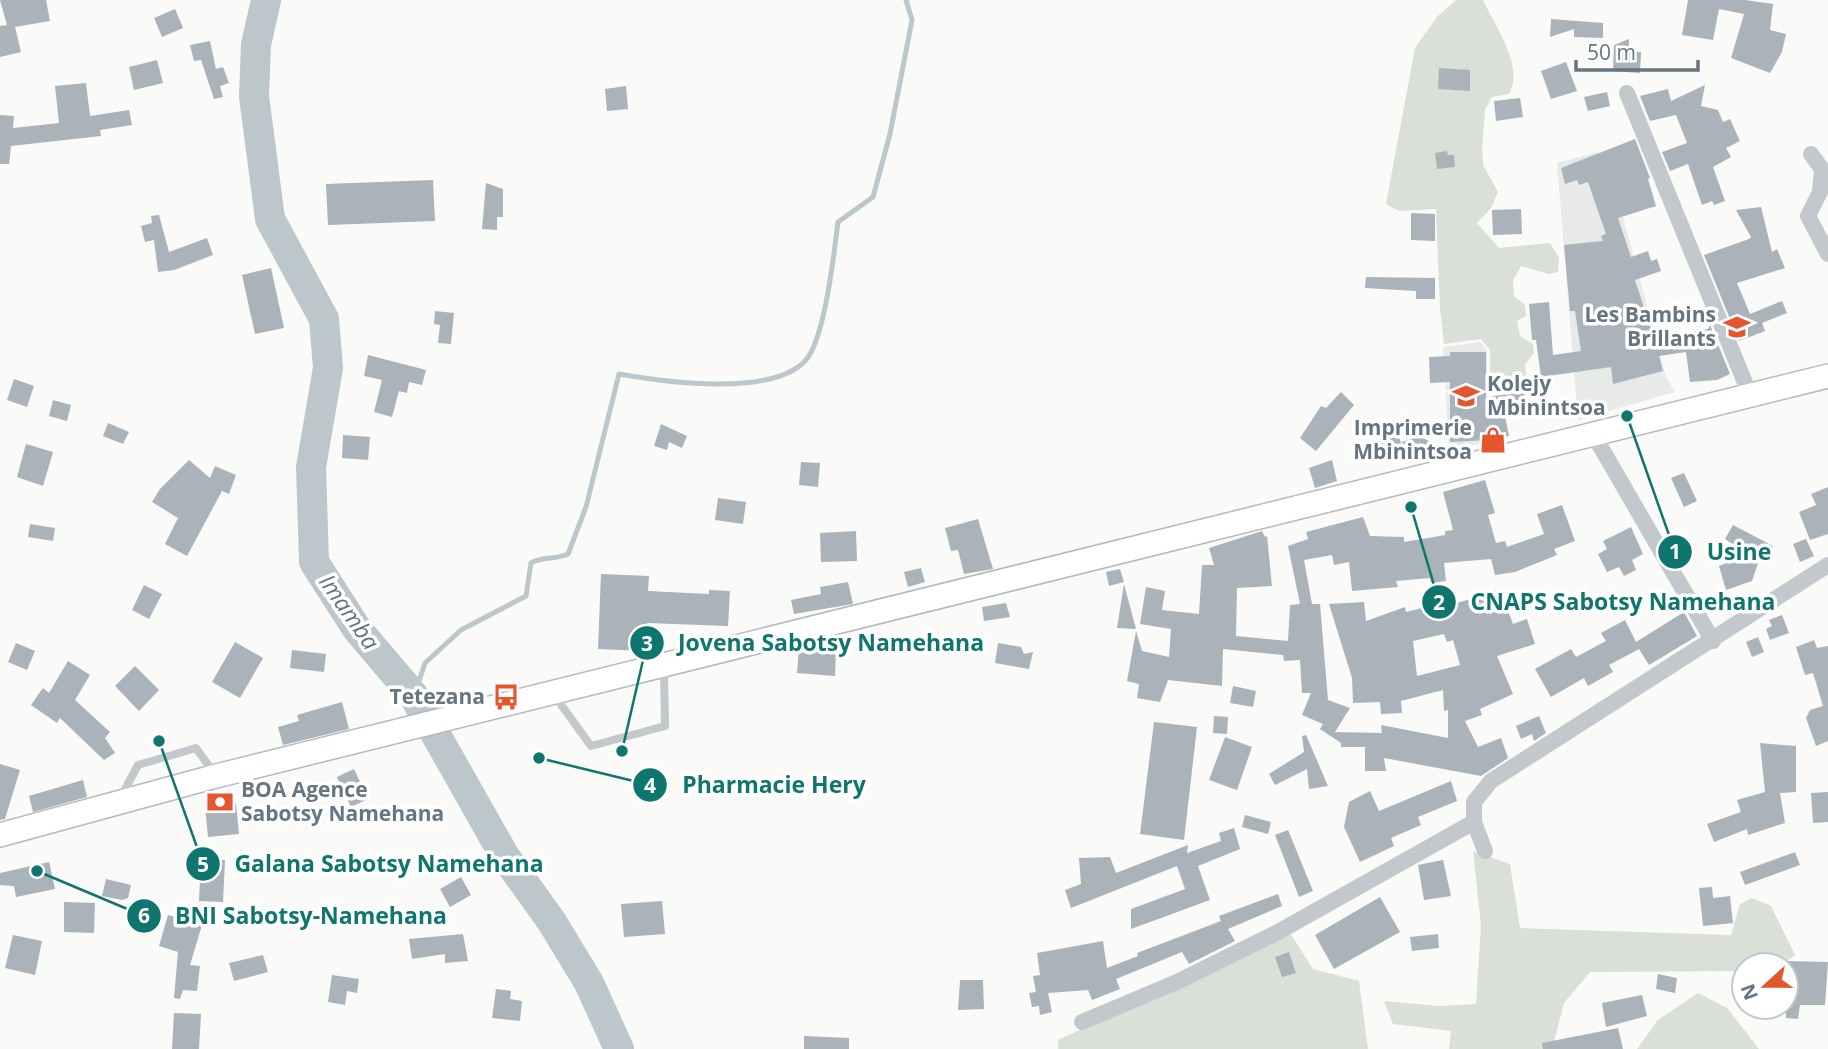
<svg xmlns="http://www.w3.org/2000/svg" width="1828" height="1049" viewBox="0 0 1828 1049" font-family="'Open Sans',sans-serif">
<rect width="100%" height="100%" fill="#fafaf8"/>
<g fill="#e8e9e9">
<path d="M1598,152L1624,220L1666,377L1675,392L1578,420L1557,163Z"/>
<path d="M1480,342L1487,350V442L1449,450L1443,347Z"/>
</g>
<g fill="#dadfd7">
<path d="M1456,0H1483C1495,26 1525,67 1509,94L1492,97L1485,110L1482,147L1483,165L1498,192L1491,208L1477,223L1499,248L1550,243L1559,258L1558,272L1549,274L1521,266L1513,280L1514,296L1525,305L1526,316L1517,321L1520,336L1533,344L1534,353L1525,364L1527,385L1503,393L1490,381V350L1481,339L1444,344L1440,308L1436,209L1399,211L1386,204L1415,48L1437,17Z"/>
<path d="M1473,851L1510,864L1520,928L1731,935L1740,904L1752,898L1771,906L1795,955L1782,965H1744V971L1590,972L1564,1003L1552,1049H1449L1451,1031L1393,1024L1384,1001L1439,1006L1476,1004L1481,925Z"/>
<path d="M1290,933L1313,969L1359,981L1368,1049H1058V1040Z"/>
<path d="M1698,993L1727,1008L1759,1049H1637L1658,1020Z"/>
</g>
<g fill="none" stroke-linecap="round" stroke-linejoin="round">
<path stroke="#bbc7cb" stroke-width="5" d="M414,696L425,663L461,630L526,596L531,563C543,556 555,560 568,554L586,507L619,374C665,382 771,397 805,361C825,340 834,252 838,222L873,197L890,134L912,20L906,0"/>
<path stroke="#bbc7cb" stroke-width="30" d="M266,0L256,45L254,96L270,219L324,319L328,368L311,467L314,562L357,629L414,696L504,855L552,922L589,983L619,1049"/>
</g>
<g fill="#aab3b9" fill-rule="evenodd">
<path d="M0,0H46L50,21L15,27L21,52L0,57V26L7,25Z"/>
<path d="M1688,0H1745L1773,4L1770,30L1786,34L1782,52L1770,73L1731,58L1744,14L1719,9L1713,40L1682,35Z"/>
<path d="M175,9L183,28L162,37L154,18Z"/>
<path d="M1551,19L1603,23V38L1574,37V29L1550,37Z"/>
<path d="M1629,39V51L1641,52L1640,73L1613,71L1614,45Z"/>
<path d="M210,41L216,69L223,67L229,83L220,86L223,97L214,99L201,60L194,61L190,45Z"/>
<path d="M157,60L163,83L134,90L129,67Z"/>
<path d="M1566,62L1577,91L1551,99L1541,71Z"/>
<path d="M1439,68L1470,70V91L1438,89Z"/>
<path d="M86,83L90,116L129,110L132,125L100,130L101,136L11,146L9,164H0V115L14,116L13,128L59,123L55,86Z"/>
<path d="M1705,85L1701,106L1718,110L1723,122L1730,119L1740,141L1726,148L1731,157L1713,167L1725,201L1714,205L1712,201L1702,205L1688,164L1670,171L1662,152L1687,143L1676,115L1650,121L1640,96L1668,89L1671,101Z"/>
<path d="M626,86L628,109L607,111L605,89Z"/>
<path d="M1607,92L1610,106L1588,111L1584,97Z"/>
<path d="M1520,98L1523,117L1496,121L1494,101Z"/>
<path d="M1635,139L1650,178L1648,179L1656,206L1618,218L1631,257L1648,251L1651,261L1657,259L1661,271L1635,280L1654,339L1708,329L1710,325L1730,374L1717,380L1690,382L1686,352L1659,356L1663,371L1613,384L1611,367L1541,377L1536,340H1532L1529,304L1549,302L1553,355L1581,351L1575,311H1570L1564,245L1603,241L1601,236L1606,234L1588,182L1579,185L1577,180L1565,184L1561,168Z"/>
<path d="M1447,151L1448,155H1454L1455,167L1437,169L1435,153Z"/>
<path d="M433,180L435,221L328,225L326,184Z"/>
<path d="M486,183L503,189V217H497V230L482,229Z"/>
<path d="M1761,207L1772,252L1777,249L1785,268L1737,283L1750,314L1782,301L1787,313L1762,323L1765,331L1739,341L1704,255L1749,239L1751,237L1736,210Z"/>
<path d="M1521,209L1522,234L1493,235L1492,210Z"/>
<path d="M1411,213L1435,214V241L1411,240Z"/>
<path d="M159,215L169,252L207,238L213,255L174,270L158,272L154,240L145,242L141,226L152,223L151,216Z"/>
<path d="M271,268L284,328L255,334L242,275Z"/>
<path d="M1366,277L1435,278V299H1416V291L1365,288Z"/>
<path d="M435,311L454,313L451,344L438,343L440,325L434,324Z"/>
<path d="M1450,352H1486V397L1524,392L1527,413L1505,416L1509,436L1488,440L1450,442V382L1430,383L1429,357L1450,356Z"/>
<path d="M368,355L426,370L422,385L409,382L407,393L399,391L392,417L374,412L382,380L364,376Z"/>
<path d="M14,379L34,386L27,407L7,400Z"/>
<path d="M1341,392L1354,405L1316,451L1300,438L1321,406L1326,408Z"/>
<path d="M53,400L71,405L67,421L49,416Z"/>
<path d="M1394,420L1404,453L1383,460L1378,424Z"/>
<path d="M108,423L129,432L123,444L103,436Z"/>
<path d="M661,424L687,436L682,448L669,442L667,450L654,446Z"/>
<path d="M343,435L370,437L368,460L342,458Z"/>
<path d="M1420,436L1432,443L1437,453L1410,463L1402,442Z"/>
<path d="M26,444L53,452L43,486L17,477Z"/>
<path d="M189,460L210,478L215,466L236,475L229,494L222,491L187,556L165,544L178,518L152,502L160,489Z"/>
<path d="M1332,460L1337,481L1315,488L1309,468Z"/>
<path d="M801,462L820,463L818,487L799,485Z"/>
<path d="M1684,473L1697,501L1684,507L1671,478Z"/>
<path d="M1485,480L1495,513L1488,515L1496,543L1505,541L1507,547L1544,534L1537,514L1562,505L1575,541L1554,549L1557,555L1515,572L1495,575L1491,559L1444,563L1446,581L1431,583L1430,578L1396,581L1398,587L1352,591L1349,562L1334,565L1332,555L1304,560L1312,604H1320L1328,700L1350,708L1335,732L1382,733L1381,725L1448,738V710L1444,711L1443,690L1401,701L1402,713L1381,714L1380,702L1353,703L1352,678L1329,604L1364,602L1366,621L1405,607L1406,612L1433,605L1434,610L1500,590L1513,624L1527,619L1535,644L1497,656L1513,694L1480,709L1482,715L1465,721L1478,747L1501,738L1508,758L1481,776L1384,758L1386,771H1365V747H1341V743L1320,729L1323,724L1302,715L1311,693H1302L1300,660L1284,661L1283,655L1223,649L1222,686L1168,680L1160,702L1137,698L1139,684L1127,681L1136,631L1142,651L1169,657L1171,629L1140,624L1146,587L1165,591L1162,610L1199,614L1202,565H1214L1209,548L1262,531L1265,537L1267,536L1272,586L1237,588L1236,636L1288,641L1290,605L1300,604L1288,546L1308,539L1306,532L1363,517L1370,536L1404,537V542L1445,535V531L1453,530L1443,492ZM1444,634L1447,642L1453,640L1460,665L1417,676L1413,641Z"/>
<path d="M1828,487V534L1810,540L1799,512L1816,505L1811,494Z"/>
<path d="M718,498L746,502L743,524L715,520Z"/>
<path d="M978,519L993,569L964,574L958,550L951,551L945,528Z"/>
<path d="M30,524L55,528L53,541L28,537Z"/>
<path d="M1733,525L1773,546L1769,560L1760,557L1752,581L1726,590L1719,566L1729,562L1734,545L1725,539Z"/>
<path d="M1631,527L1643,554L1632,560L1636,570L1624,576L1619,567L1607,572L1598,554L1607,549L1603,541Z"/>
<path d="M856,531L857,561L821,562L820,533Z"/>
<path d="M1806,539L1814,556L1800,562L1793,544Z"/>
<path d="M921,568L925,582L908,587L904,572Z"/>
<path d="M1120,569L1124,582L1109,586L1106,572Z"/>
<path d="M601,574L649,576L648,591L709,594V590L730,591L728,626L647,623L646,651L598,649Z"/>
<path d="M848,582L853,604L794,614L791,600L821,594L820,587Z"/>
<path d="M1124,584L1136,629L1117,628Z"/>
<path d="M144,585L162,594L149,619L132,610Z"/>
<path d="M1006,603L1010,617L984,621L982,607Z"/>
<path d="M1684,612L1697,636L1649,665L1639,649L1609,665L1613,672L1588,686L1584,678L1551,697L1535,669L1571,649L1576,657L1606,641L1601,633L1625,620L1636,642Z"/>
<path d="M1782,615L1789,633L1770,640L1766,629L1772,626L1769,620Z"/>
<path d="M1758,637L1764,652L1752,657L1746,642Z"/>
<path d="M1814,640L1817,648L1828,646V741L1816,746L1806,718L1810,710L1823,706L1813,673L1805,675L1796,647Z"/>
<path d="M235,642L263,658L240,698L212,682Z"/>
<path d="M16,643L35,651L27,670L8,662Z"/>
<path d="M998,643L1021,647L1024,654L1033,652L1029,669L995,663Z"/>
<path d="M292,650L326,654L324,672L290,668Z"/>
<path d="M799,650L836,652L835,676L797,673Z"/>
<path d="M68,661L90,675L75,700L110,732L105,738L115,753L104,760L60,718L57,723L31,705L43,688L49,693Z"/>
<path d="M135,666L159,690L139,711L115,686Z"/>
<path d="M1233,686L1256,691L1253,707L1230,703Z"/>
<path d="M342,702L349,729L283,745L278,727L299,721L297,715Z"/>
<path d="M1214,716L1228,717L1227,734L1213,733Z"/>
<path d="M1539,716L1546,733L1534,741L1532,734L1521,739L1516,726Z"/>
<path d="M1154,722L1197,727L1184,840L1140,834Z"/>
<path d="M1306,735L1328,786L1309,789L1307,769L1275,785L1269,774L1304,752L1302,736Z"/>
<path d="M1225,737L1252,747L1237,790L1209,780Z"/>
<path d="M1760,743L1796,746V792L1780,793L1785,823L1748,835L1747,829L1714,842L1707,824L1741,812L1737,800L1765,792Z"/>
<path d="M0,764L20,770L5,819L0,820Z"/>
<path d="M354,769L368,799L351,807L337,777Z"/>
<path d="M83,780L87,797L33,812L29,796Z"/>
<path d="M1451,781L1457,801L1418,817L1421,825L1391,838L1394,846L1360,862L1344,827L1349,802L1370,791L1379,811Z"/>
<path d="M1828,792V822L1813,823L1811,793Z"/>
<path d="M236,804L239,834L208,837L205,807Z"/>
<path d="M1245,815L1271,822L1268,834L1242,827Z"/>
<path d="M1234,828L1240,849L1198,866L1210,900L1131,929V909L1185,889L1177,866L1071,908L1065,890L1081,884L1079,858L1110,857L1116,873L1188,845L1187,853L1221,841L1219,833Z"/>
<path d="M1288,830L1313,891L1299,897L1275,835Z"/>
<path d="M1795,852L1800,865L1745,885L1740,872Z"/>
<path d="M201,859L225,860L223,902L199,901Z"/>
<path d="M1443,860L1451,896L1424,900L1418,865Z"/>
<path d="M49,862L55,889L16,897L14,886L0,885V873Z"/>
<path d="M461,877L471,895L450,907L440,889Z"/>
<path d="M106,879L131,885L128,898L122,900L102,896Z"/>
<path d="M1712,887L1713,898L1730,896L1733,923L1703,926L1699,888Z"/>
<path d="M1278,894L1282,906L1228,929L1235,941L1189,964L1182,952L1116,979L1120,989L1092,1000L1088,990L1048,993L1052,1012L1040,1015L1039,1006L1032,1007L1029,993L1036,992L1033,976L1040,975L1037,953L1103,941L1107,968L1138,956L1137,953L1221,921L1219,916Z"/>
<path d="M1380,897L1400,932L1334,969L1315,935Z"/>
<path d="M662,901L665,934L624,937L621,904Z"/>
<path d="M64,902L95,903L94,933L64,932Z"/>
<path d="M168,915L202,925L190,965L200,966L197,991L183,990L180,999L174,998L178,952L159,946Z"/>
<path d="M463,934L468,961L445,963V954L412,959L409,939Z"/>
<path d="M1438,934L1439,948L1412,951L1410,937Z"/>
<path d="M13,935L42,941L35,975L5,968Z"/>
<path d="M1289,952L1296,973L1282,977L1275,957Z"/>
<path d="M263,955L268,972L234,981L229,963Z"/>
<path d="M1786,961L1828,962L1825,1005H1800L1798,1019L1786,1018Z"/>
<path d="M1658,974L1677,978L1675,993L1656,989Z"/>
<path d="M332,975L359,979L357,993L347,991L345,1005L328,1002Z"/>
<path d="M960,980H983L984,1009L958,1010Z"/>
<path d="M496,989L511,991L510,999L522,1001L520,1021L492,1018Z"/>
<path d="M1642,995L1647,1016L1606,1027L1602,1003Z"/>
<path d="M174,1013L201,1014L199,1049H172Z"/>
<path d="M1618,1028L1623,1049H1543L1542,1043Z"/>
<path d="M804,1036L849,1038V1049H804Z"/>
</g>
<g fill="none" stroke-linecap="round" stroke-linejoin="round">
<g stroke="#b3babf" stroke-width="26">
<path id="secondary" d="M0,835L216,776L1828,376"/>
</g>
<g stroke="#c3c8cc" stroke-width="8">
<path d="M554,695L591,746L665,726L664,669"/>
<path d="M121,797L138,765L196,748L214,773"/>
</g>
<g stroke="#c3c8cc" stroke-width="16">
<path d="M1627,93L1750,395"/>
<path d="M1811,154L1822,169L1820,192L1808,216L1828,254"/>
<path d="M1592,432L1713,641"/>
<path d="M1485,851L1474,822V802L1491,781L1828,565"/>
<path d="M1082,1022L1179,981L1278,932L1474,822"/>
</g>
<use href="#secondary" stroke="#fff" stroke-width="23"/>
</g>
<defs>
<g id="school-bare" transform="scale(2.1)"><path d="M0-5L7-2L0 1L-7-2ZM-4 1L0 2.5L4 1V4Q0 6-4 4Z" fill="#e4572e" stroke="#fff" stroke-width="2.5" paint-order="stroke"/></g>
<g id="shop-bare" transform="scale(2.1)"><path d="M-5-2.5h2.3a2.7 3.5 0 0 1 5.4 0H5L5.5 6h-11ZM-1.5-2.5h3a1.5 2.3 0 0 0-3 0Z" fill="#e4572e" stroke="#fff" stroke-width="2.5" paint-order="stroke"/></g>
<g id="bus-bare" transform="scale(2.1)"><path d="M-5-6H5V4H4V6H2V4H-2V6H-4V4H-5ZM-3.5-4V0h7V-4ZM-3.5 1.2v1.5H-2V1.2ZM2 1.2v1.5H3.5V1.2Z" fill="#e4572e" stroke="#fff" stroke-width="2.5" paint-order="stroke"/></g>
<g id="bank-bare" transform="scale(2.1)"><path d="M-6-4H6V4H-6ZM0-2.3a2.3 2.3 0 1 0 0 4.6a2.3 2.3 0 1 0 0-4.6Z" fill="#e4572e" stroke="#fff" stroke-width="2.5" paint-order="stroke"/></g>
</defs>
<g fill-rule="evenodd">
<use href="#school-bare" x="1737" y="327"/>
<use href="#school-bare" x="1466" y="396"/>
<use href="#shop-bare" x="1493" y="440"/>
<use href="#bus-bare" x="506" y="697"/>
<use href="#bank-bare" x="220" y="802"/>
</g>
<g text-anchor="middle" stroke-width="7" stroke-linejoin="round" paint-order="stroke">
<g font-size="21" font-weight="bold" fill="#657683" stroke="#fff" text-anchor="end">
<text x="1716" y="322">Les Bambins<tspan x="1716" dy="24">Brillants</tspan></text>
<text x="1487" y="391" text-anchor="start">Kolejy<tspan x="1487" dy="24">Mbinintsoa</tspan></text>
<text x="1472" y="435">Imprimerie<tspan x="1472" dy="24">Mbinintsoa</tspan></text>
<text x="485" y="704">Tetezana</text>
<text x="241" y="797" text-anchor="start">BOA Agence<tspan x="241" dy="24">Sabotsy Namehana</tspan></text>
</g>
<g font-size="23" font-style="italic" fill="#60757c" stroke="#fff">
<text transform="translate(349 612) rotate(55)" y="8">Imamba</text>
</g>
</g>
<path fill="none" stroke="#0f766e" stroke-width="2.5" d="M1627 416L1675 552M1411 507L1439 602M622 751L647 643M539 758L650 785M159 741L203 864M37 871L144 916"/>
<g fill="#0f766e" stroke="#fff" stroke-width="2.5">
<circle cx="1627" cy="416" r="7"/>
<circle cx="1411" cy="507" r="7"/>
<circle cx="622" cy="751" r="7"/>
<circle cx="539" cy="758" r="7"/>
<circle cx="159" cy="741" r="7"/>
<circle cx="37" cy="871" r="7"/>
<circle cx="1675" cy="552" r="18"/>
<circle cx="1439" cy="602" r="18"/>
<circle cx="647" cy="643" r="18"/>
<circle cx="650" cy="785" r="18"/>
<circle cx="203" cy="864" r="18"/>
<circle cx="144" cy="916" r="18"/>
</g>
<g font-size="21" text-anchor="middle" font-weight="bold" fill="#fff">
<text x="1675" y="559">1</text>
<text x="1439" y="610">2</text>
<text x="647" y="651">3</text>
<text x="650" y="793">4</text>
<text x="203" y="872">5</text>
<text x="144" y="923">6</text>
</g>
<g font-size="23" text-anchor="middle" font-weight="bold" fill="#0f766e" stroke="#fff" stroke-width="7" stroke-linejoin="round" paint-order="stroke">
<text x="1739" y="560">Usine</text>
<text x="1623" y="610">CNAPS Sabotsy Namehana</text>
<text x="831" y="651">Jovena Sabotsy Namehana</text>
<text x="774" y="793">Pharmacie Hery</text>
<text x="389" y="872">Galana Sabotsy Namehana</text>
<text x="311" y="924">BNI Sabotsy-Namehana</text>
</g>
<g transform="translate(1765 986) rotate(249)"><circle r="33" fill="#ffffff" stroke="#c1c8cd" stroke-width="2"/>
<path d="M0-5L12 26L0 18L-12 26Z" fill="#e4572e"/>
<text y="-10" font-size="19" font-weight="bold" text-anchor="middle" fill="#657683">N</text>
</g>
<path d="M1576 60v10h122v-10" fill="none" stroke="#657683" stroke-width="3.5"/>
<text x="1587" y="60" font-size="21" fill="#657683" stroke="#ffffff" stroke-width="5" paint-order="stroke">50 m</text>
</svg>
